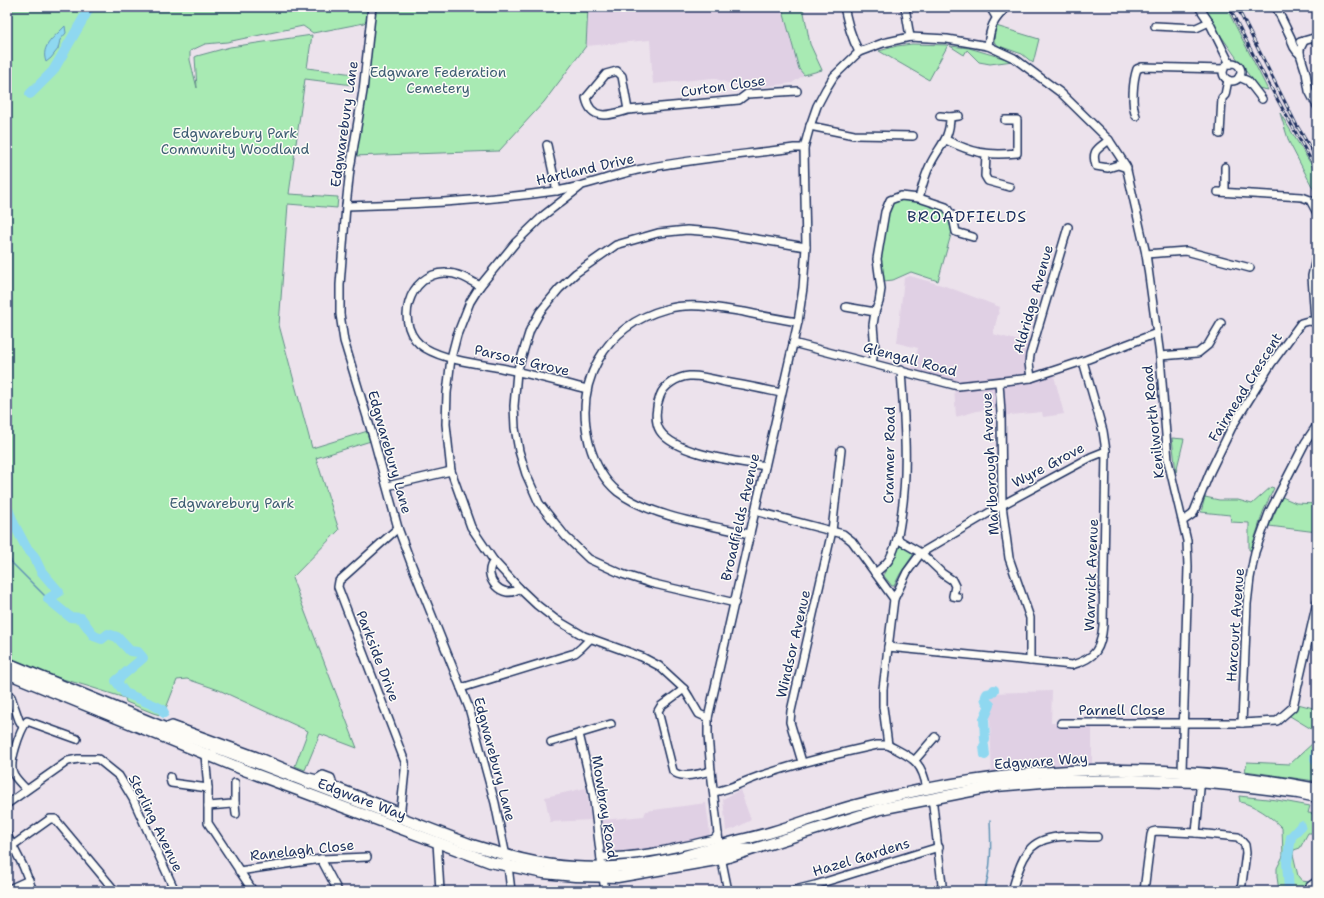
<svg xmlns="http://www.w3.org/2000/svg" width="1324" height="898" viewBox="0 0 1324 898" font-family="'Shantell Sans',sans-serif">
<rect width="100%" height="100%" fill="#ece2ec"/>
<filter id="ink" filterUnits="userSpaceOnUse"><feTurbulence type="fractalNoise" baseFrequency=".025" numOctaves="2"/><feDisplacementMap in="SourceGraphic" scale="8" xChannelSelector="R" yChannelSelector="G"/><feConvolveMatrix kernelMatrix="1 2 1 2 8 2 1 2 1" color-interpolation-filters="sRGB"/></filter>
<g filter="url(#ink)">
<g fill="#e0d0e4">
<path d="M588,7H782L799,69L804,75L792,83L745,89L713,78L653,84L650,40L586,46Z"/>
<path d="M910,276L945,286L1000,307L993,334L1034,345L1031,378L1053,372L1064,414L1043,417L1042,412L1001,416V407L977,411L956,417L954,387L910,376L918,348L897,343L904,278Z"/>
<path d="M1052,691L1051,723H1092V771L992,778L989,693Z"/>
<path d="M586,788L591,820L550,822L545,797Z"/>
<path d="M740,790L751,820L734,829L726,831L723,799Z"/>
<path d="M706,803L710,834L705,837L649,849L605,852L602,820L644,816L646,811Z"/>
</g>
<g fill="#a8eab3" stroke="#628c88">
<path d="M7,7H367V20L364,23L313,33L303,26L227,42L205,44L190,51V60L197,88L195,57L197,56L230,47L312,35L307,68L354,74L353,85L305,79L289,194L338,197L337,208L288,204L279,325L312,448L371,430L374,440L316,458L339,530L292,578L357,748L320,734L305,770L295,766L308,731L219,690L187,679L177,680L163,716L153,713L126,702L125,698L87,686L7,663Z"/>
<path d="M372,7H588L586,46L544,102L499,151L353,156Z"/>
<path d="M782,7H803L810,44L822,70L804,75L799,69Z"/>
<path d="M1205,7H1226L1268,90L1258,88L1214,26Z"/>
<path d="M996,26L1039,39L1033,63L1022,54L999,46L994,42L995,29Z"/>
<path d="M912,44L948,45L929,80L879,51L897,46Z"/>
<path d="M950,46L969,48L1013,61L990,64L979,62L967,50L964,55Z"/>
<path d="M1280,113L1317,174V196L1289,142Z"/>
<path d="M896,199H906L938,206L945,211L952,231L938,281L911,272L893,280L884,281L880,261L889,205Z"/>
<path d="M1172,438L1184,439L1176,472Z"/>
<path d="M1271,487L1274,488L1263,512L1251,550H1249V523L1231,522L1230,515L1201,512L1205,497L1219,500H1238L1252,504Z"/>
<path d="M1282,497L1296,503L1317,504V532L1269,526Z"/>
<path d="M899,546C904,546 911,551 913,555L900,574L894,586H892L884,576V573L893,561Z"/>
<path d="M1294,703L1317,709V778L1315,781L1245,771L1247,762L1290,764L1313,743V730L1285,713Z"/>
<path d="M1239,796L1277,800L1310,806L1308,813L1317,814V833H1308L1300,848L1294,850L1293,854L1298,876L1302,881L1309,882L1306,891H1279L1277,877V868L1283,856L1282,828C1270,816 1257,806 1240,802Z"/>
</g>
<path fill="#8fd8f0" stroke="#6194b6" d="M65,26L66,33L60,40L58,49L51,58L46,62C40,45 55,37 65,26Z"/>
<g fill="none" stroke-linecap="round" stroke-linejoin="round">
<g stroke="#6194b6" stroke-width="1.5">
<path d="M7,556L13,564L48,599"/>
<path d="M984,891C992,869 991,843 990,820"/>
</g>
<g stroke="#8fd8f0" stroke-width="10">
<path d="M30,94L53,71L90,7"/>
<path d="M7,507L14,524L26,547L34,556L41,571L59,592L48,599L70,617L81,618L94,636L102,639L108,634L117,637L130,651L138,652L143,658L116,681L125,693L156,706"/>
<path d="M157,707L162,709L164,713"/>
<path d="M985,740L984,719L990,705C986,702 984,699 987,694L992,693L994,690"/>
<path d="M984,746L985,755"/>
<path d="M1315,759L1317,749"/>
<path d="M1289,891L1287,863L1291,837L1301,826"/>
</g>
<g stroke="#1b2f5e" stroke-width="10">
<g id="minor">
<path d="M372,7L363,91L350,169L346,206L340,285V314L344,341L374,440L398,528L411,563L469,708L495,803L508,866L511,891"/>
<path d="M844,7C848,24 851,37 859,52"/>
<path d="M905,7L910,37"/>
<path d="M990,7L996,17"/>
<path d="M1199,7L1209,22L1230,64"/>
<path d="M1276,7L1291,38C1292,45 1294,50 1300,54"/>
<path d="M1155,26L1196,28L1209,22"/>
<path d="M1304,41L1300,49V54L1306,73L1309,91L1317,106"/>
<path d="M1300,42L1317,37"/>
<path d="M988,46C990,27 993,20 1007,7"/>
<circle cx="1232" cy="72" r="9"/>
<path d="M1239,77L1248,81L1262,99"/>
<path d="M628,110C611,115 591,122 586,98L606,74L617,71L622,76L628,110L739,100L747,94L797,91"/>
<path d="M1136,116C1131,105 1133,80 1137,69L1142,67L1224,69"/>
<path d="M950,117L959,116"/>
<path d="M810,126L854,135L913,136"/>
<path d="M1220,134L1222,98L1225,95L1228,80"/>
<path d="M946,140C973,153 987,156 1017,153V120H1005"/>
<path d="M1109,140C1098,149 1091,150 1096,166L1108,168L1118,165L1127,168"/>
<path d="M547,145L557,191"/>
<path d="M986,154L985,176L988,181L1010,187"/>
<path d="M580,187L544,215L516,242L480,286L470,302L457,335L451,358L447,393L446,424L451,471L471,527L494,561L519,588L537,605L555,619L584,636L642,657L659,666L684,689L689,697L699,714L708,718"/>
<path d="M1218,192L1302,197L1310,200L1317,213"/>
<path d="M1225,192V167"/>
<path d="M919,198C922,187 925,175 930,165C939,146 950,140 950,117L940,116"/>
<path d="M346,206C416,204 486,201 555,191C583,187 610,176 637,170C689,159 742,155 794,148H804"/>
<path d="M1146,254L1186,251L1250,268"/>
<path d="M480,286C469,280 459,273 446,273C408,272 392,328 425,348C445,360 478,364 501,368C530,374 559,382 587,389"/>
<path d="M846,307L875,312"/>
<path d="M1315,321L1312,276L1317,254"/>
<path d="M793,343L958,386L1031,378L1083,361L1157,333"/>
<path d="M1160,356L1198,353L1208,345L1221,323"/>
<path d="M872,362L875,349L873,325L875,312L879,302L881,289L877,259L885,212L890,200L901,196L919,198L946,207L953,217L956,232L973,237"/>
<path d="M1031,378L1029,363L1030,355L1068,227"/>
<path d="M999,382L1001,413L1002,505L1009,558L1030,618V661"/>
<path d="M765,466C738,461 676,455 660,431C654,421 656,406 660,396C664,385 677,377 689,376C701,375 713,379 725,382C744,385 762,389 781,393"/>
<path d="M387,486L451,471"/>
<path d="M755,511L843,534L852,541L894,599L883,689V707L888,745"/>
<path d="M1183,521L1193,514L1210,472L1232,427L1271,364L1301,323L1308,321L1317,322"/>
<path d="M398,528L339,581L338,587L405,762V770L400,818"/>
<path d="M750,534C709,525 651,517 618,492C603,480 594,461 589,443C574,382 604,326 666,309C692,302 718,308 744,312C762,316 780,319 798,322"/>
<path d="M494,561C480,577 504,602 519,588"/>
<path d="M875,573C880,569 887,564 890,558C897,545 899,531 901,517C909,468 904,419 901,370"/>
<path d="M958,597L953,596L955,586L952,580L943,574L921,553L1002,505L1091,457L1106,451"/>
<path d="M894,599L907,572L921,553L897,539"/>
<path d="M735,603L650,583L622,574L589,559L566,537L539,503L526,474L519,451L515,428L514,406L517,372L530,330L540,312L559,289L576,273L616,245L658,233L687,230L713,232L806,247"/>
<path d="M888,647L1072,665C1096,658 1101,649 1103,625L1106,451L1103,431L1083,361"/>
<path d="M461,688L575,653L581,648L591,638"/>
<path d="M684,689L661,706L658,711L673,771C681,780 701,773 711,771"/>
<path d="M7,697H11L19,720L23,727"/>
<path d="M1061,723H1242L1277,721L1293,707L1317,602"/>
<path d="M1242,723L1247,604L1250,578L1255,552L1269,513L1305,443L1317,425"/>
<path d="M165,728L172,725L257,756L305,776L317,779L401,812"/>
<path d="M579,734L593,793L602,868L605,870"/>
<path d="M551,742L611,724"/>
<path d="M888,745C912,758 922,760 927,789"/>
<path d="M205,755L208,788V823L253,891"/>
<path d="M915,760L935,737"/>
<path d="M802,762L790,722L791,711L832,531L841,450"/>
<path d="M170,777L171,783L208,788"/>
<path d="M317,779L323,775L331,778L333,785"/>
<path d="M26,789C22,785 17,780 14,775C7,765 20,731 27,721L77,739"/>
<path d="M714,792C732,789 748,779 766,774C803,762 840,753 877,745H888"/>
<path d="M931,798L933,805L942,885L940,891"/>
<path d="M235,803L236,814"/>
<path d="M7,804L68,761L78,759H98L119,776L133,799L175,891"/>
<path d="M208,806L232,804L235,803V783"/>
<path d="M1196,833L1200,789L1198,782"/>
<path d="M7,835L23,866L33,891"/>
<path d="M437,842L440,891"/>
<path d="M12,846L50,819H55L115,891"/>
<path d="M692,855L705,856L740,848H749"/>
<path d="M601,857C640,857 676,848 714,839L718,834"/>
<path d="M321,859L338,891"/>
<path d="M239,871L321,859L367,857"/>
<path d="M603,877L605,891"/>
<path d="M7,890L29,880"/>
<path d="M728,891L720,852L711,771L708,735V718L798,322L803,288L806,247L804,148L810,126L817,106L826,89L834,76L859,52L883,43L910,37L947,39L988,46L1014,58L1061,93L1109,140L1126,166L1146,254L1160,356L1168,461L1187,541L1188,567L1182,771"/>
<path d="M791,891L815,885L939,847"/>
<path d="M1012,891C1016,878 1019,864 1027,853C1041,831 1075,837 1097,837"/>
<path d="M1144,891L1151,835L1152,832L1156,831L1196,833L1238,837L1245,845L1246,853L1241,891"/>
<path d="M1308,891L1310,886L1317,881"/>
</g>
</g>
<g stroke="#1b2f5e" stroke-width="13">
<g id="highway">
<path d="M7,663L165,728L472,845C505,855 538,865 573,867C606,869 640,866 672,859C689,856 705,849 722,845C739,840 756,837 772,832C796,825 819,816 842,809C869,801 898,795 926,789C1053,763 1190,764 1317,789"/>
<path d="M7,673L247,771L490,862L544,873L575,876L617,877L722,859L880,809L996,786L1054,781L1133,780L1198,782L1251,787L1298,793L1317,797"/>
</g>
</g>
<use href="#minor" stroke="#fdfcf7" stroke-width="7"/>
<use href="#highway" stroke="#fdfcf7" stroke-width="10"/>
<g stroke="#1b2f5e" stroke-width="3">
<g id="rail">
<path d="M1229,7L1261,70L1317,171"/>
<path d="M1237,7L1296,124L1317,159"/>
</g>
</g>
<use href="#rail" stroke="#fdfcf7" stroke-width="1.5" stroke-dasharray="4.5" stroke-linecap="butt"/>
</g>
</g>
<g text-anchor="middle" stroke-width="3" stroke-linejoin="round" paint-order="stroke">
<g font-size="14" fill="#3e5e73" stroke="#fdfcf7">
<text x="438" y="77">Edgware Federation<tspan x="438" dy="16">Cemetery</tspan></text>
<text x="235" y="138">Edgwarebury Park<tspan x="235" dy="16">Community Woodland</tspan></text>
<text x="232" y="508">Edgwarebury Park</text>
</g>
<g font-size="14" fill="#1b2f5e" stroke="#fdfcf7">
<text transform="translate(723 86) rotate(-8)" y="5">Curton Close</text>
<text transform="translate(344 124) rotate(-82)" y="5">Edgwarebury Lane</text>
<text transform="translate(585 169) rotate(-13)" y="5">Hartland Drive</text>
<text transform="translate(1033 299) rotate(-74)" y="5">Aldridge Avenue</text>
<text transform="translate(910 359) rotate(15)" y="5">Glengall Road</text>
<text transform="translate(522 360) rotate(13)" y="5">Parsons Grove</text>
<text transform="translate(1245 387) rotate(-58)" y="5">Fairmead Crescent</text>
<text transform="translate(1153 422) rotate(-96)" y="5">Kenilworth Road</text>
<text transform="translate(390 452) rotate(74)" y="5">Edgwarebury Lane</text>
<text transform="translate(889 455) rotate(-89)" y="5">Cranmer Road</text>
<text transform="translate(990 464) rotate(-93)" y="5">Marlborough Avenue</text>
<text transform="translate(1048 465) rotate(-28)" y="5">Wyre Grove</text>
<text transform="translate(740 517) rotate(-77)" y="5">Broadfields Avenue</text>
<text transform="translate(1091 575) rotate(-88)" y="5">Warwick Avenue</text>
<text transform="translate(1235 625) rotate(-86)" y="5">Harcourt Avenue</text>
<text transform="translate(793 644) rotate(-77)" y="5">Windsor Avenue</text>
<text transform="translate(378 656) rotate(69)" y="5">Parkside Drive</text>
<text x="1122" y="715">Parnell Close</text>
<text transform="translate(495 759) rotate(75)" y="5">Edgwarebury Lane</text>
<text transform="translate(1041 761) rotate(-4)" y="5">Edgware Way</text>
<text transform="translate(362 799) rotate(21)" y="5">Edgware Way</text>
<text transform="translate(605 807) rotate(81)" y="5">Mowbray Road</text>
<text transform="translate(156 823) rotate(64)" y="5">Sterling Avenue</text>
<text transform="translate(302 850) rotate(-6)" y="5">Ranelagh Close</text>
<text transform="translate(861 857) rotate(-17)" y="5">Hazel Gardens</text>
</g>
<g font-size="16" letter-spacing="1" fill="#1b2f5e" stroke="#fdfcf7">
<text x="967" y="222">BROADFIELDS</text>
</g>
</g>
<rect width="1324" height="898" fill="none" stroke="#fdfcf7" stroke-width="24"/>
<rect x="12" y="12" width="1300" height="874" fill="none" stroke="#1b2f5e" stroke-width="1.5" filter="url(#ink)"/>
</svg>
